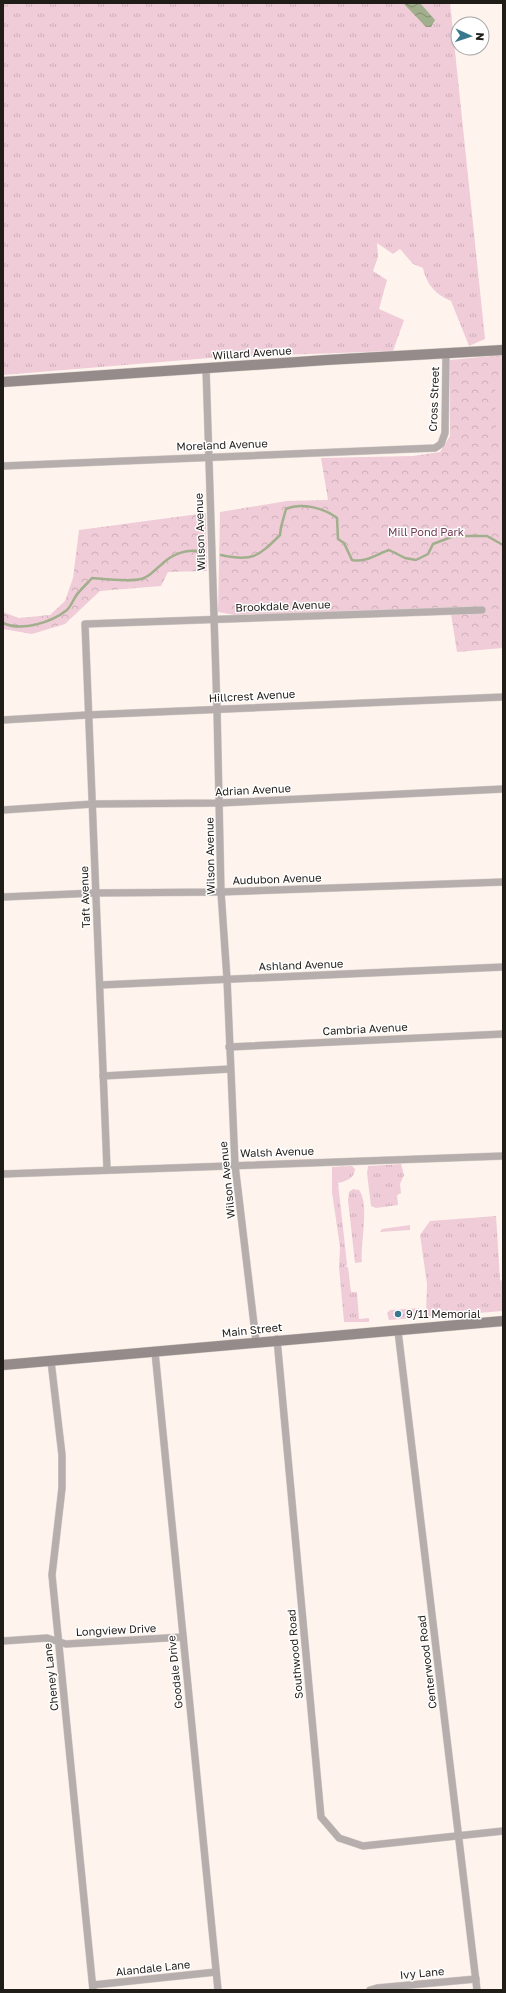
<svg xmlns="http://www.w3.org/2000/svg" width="506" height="1993" viewBox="0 0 506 1993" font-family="'Golos Text',sans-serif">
<defs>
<pattern id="grass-tufts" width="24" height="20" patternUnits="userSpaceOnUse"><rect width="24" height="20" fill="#efccd8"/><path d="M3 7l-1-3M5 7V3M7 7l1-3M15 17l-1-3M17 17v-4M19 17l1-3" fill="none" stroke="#cdafb9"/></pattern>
<pattern id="forest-crowns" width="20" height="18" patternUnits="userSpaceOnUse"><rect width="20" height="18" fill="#efccd8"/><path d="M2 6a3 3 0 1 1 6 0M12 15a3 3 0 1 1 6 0" fill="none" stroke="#cdafb9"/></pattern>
<pattern id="water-waves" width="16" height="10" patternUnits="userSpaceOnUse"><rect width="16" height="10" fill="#a1af8c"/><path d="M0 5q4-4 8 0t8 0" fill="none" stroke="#838e71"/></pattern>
</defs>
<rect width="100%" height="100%" fill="#fef4ed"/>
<g fill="url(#grass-tufts)">
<path d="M3,3H450L485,339L469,346L451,301C436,295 426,284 423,268L413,264L400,249L393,254L377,243L378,257L373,271L387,280L379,309L404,320L393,351L222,357L3,375Z"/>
<path d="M401,1164L404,1175L400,1184L401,1193L397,1195L398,1205L376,1208L371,1206L367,1173L368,1166Z"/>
<path d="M352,1166L355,1169C354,1179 346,1181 338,1183L347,1264L346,1267H348L351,1292H357L359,1319L369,1318V1322H344L339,1267L340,1247L332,1192V1167Z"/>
<path d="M353,1189L359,1190C370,1204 360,1244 362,1262L355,1263L348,1200L349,1192Z"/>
<path d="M496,1216L500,1280L503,1281V1311L389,1320L387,1313L390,1310L419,1308L421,1313H426L427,1284L420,1235L430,1221Z"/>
<path d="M410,1225V1230L380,1232L382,1229Z"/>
</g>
<g fill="url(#forest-crowns)">
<path d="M503,355V648L457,652L450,608L235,615L218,612L220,512L287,501L328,500L321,458L413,456L440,452L450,436V360Z"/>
<path d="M206,513L207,571L168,572L161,586L100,591L65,624L32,634L3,629V612L19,618L50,615L65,601L73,578L79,530Z"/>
</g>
<path fill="#efccd8" d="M495,376H503V430H496Z"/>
<path fill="url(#water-waves)" d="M403,3H420L435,20L431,27H426Z"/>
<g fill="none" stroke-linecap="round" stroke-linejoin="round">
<g stroke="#a1af8c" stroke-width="2.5">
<path d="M221,555C252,562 258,557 280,535L281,527L286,509C301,502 324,508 337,518L338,539L344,543L352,560C365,563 377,554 389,550L405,558L416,560L428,554L433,544L454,536H487L503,545"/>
<path d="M3,623C22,632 52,622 67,610C72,605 74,597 79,592C83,587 88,583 92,578C104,579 130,582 141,579C150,577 154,570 161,565C172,554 187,548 203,552"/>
</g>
<g stroke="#dad1cb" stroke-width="8">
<g id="street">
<path d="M206,368L217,709L221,892L227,979L235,1165L256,1341"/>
<path d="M3,466L435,448L441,444L445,433L446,354"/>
<path d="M3,720L87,715L503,697"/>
<path d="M3,810L93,804L220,803L503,789"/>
<path d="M3,897L95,893L221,892L503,882"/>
<path d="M100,985L503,967"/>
<path d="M229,1047L503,1034"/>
<path d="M103,1076L230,1069"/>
<path d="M107,1169L85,624L482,610"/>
<path d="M3,1174L503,1156"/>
<path d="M398,1331L477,1990"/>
<path d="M277,1339L321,1817L339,1838L363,1846L503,1831"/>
<path d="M155,1352L218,1990"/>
<path d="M51,1361L62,1455V1488L52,1575L93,1990"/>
<path d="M3,1641L47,1638L66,1644L183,1637"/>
<path d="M93,1985L216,1972"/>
<path d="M370,1990L377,1988L476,1979"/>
</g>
</g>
<g stroke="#dad1cb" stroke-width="11">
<g id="secondary">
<path d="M3,382L326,360L503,350"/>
<path d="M3,1365L503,1321"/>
</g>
</g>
<use href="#street" stroke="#b5aead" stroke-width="7"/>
<use href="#secondary" stroke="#958b8a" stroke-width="10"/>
</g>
<circle fill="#39798d" stroke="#fff" stroke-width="1.5" cx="398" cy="1314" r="4"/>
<g text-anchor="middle" stroke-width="3" stroke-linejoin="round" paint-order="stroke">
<g font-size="11" fill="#201c18" stroke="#fff">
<text transform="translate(252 353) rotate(-4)" y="4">Willard Avenue</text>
<text transform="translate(434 399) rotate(-88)" y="4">Cross Street</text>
<text transform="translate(222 445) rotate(-2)" y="4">Moreland Avenue</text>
<text transform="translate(200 532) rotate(-92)" y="4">Wilson Avenue</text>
<text transform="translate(283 606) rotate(-2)" y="4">Brookdale Avenue</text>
<text transform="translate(252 696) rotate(-3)" y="4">Hillcrest Avenue</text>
<text transform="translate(253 790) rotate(-3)" y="4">Adrian Avenue</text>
<text transform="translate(210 856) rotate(-91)" y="4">Wilson Avenue</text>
<text transform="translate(277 879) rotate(-2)" y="4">Audubon Avenue</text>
<text transform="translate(85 897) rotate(-92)" y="4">Taft Avenue</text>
<text transform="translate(301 965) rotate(-2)" y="4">Ashland Avenue</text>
<text transform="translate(365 1029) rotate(-3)" y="4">Cambria Avenue</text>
<text transform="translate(277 1152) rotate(-2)" y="4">Walsh Avenue</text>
<text transform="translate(227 1180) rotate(-96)" y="4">Wilson Avenue</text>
<text transform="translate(252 1330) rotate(-6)" y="4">Main Street</text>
<text transform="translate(116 1630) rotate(-3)" y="4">Longview Drive</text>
<text transform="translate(295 1654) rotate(-95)" y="4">Southwood Road</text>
<text transform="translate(427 1662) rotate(-97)" y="4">Centerwood Road</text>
<text transform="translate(175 1672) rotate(-96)" y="4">Goodale Drive</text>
<text transform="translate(51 1677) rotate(-96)" y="4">Cheney Lane</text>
<text transform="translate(153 1968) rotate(-6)" y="4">Alandale Lane</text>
<text transform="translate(422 1973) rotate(-5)" y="4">Ivy Lane</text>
</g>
<g font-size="11" fill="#733c52" stroke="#fff">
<text x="426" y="536">Mill Pond Park</text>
</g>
<g font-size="11" fill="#201c18" stroke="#fff" text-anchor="start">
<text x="406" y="1318">9/11 Memorial</text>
</g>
</g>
<rect width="506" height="1993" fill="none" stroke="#201c18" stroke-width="8"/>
<g transform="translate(470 36) rotate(93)"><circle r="19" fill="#ffffff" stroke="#a6a4a3"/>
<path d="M0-3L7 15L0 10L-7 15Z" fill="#39798d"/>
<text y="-6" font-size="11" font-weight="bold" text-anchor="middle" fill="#201c18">N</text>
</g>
</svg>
